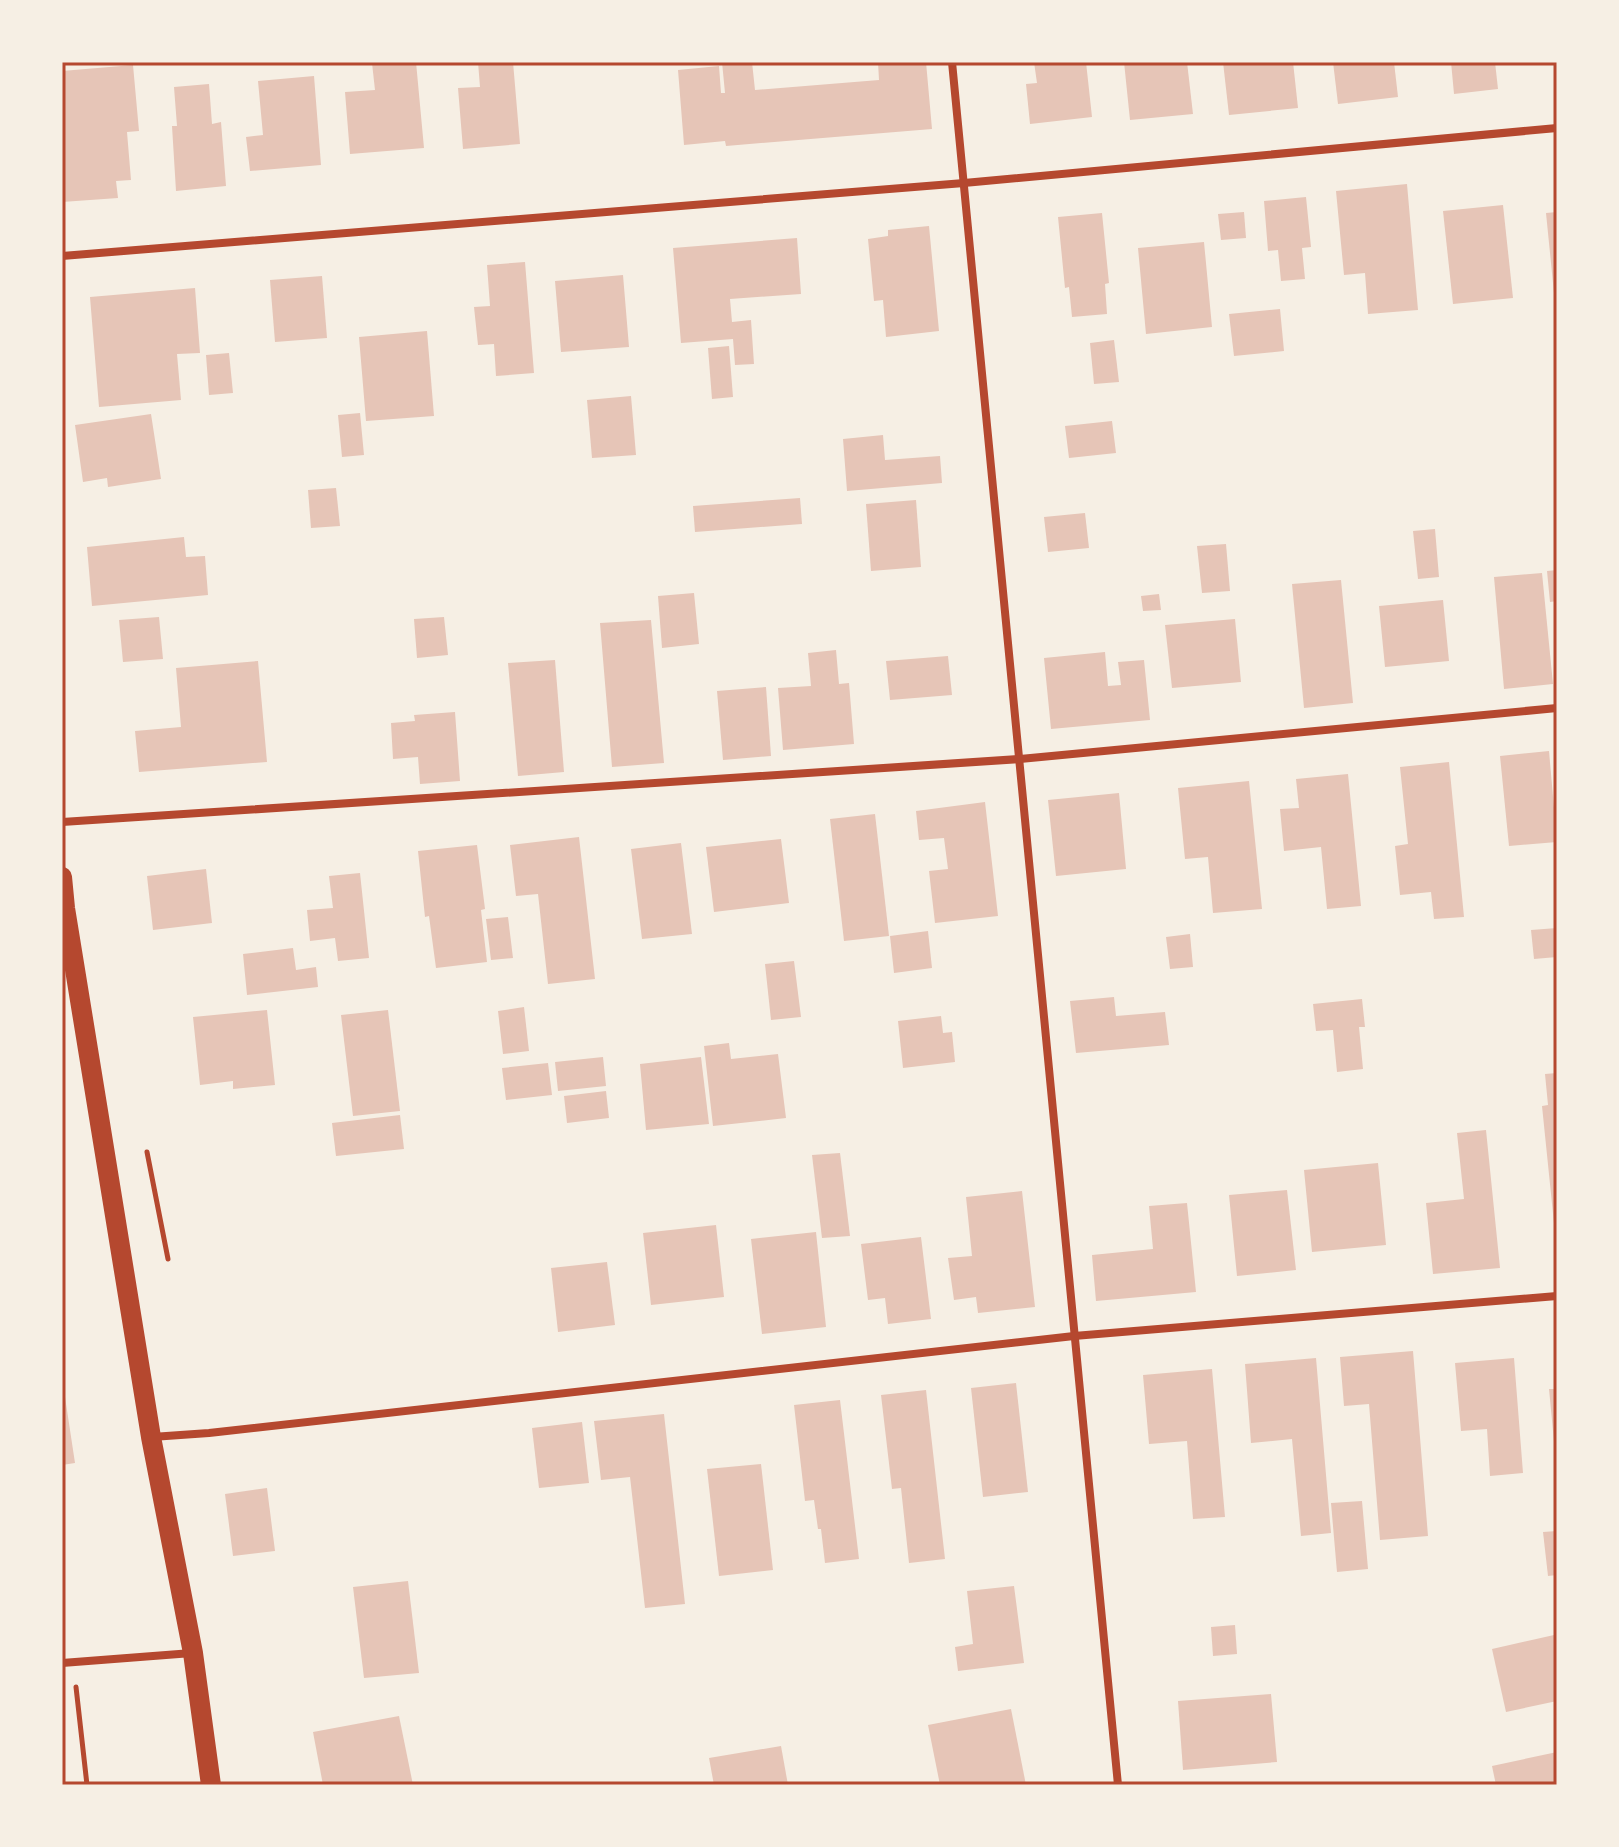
<svg xmlns="http://www.w3.org/2000/svg" width="1619" height="1847" viewBox="0 0 1619 1847" font-family="'Asap Condensed',sans-serif">
<rect width="100%" height="100%" fill="#f6efe4"/>
<g fill="#e6c5b7">
<path d="M385,62H416L424,148L350,154L345,92L375,90L372,63Z"/>
<path d="M478,62H513L520,144L463,149L458,88L480,87Z"/>
<path d="M722,62H752L755,90L879,80L878,62H926L932,129L726,146L725,141L684,145L678,70L719,66L721,93H725Z"/>
<path d="M1034,62H1086L1092,117L1030,124L1026,84L1037,83Z"/>
<path d="M1124,62H1187L1193,114L1130,120Z"/>
<path d="M1223,62H1293L1298,108L1229,115Z"/>
<path d="M1333,62H1394L1398,97L1338,104Z"/>
<path d="M1451,62H1495L1498,89L1454,94Z"/>
<path d="M133,65L139,131L127,132L131,180L116,181L118,198L62,202V71Z"/>
<path d="M314,76L321,165L250,171L246,137L263,135L258,81Z"/>
<path d="M209,84L212,124L221,122L226,186L176,191L172,126H177L174,87Z"/>
<path d="M1407,184L1418,310L1368,314L1365,273L1344,275L1336,191Z"/>
<path d="M1306,197L1311,247L1302,248L1305,279L1281,281L1278,250L1268,251L1264,201Z"/>
<path d="M1503,205L1513,298L1453,304L1443,211Z"/>
<path d="M1244,212L1246,238L1221,240L1218,214Z"/>
<path d="M1557,212V303H1555L1546,213Z"/>
<path d="M1102,213L1109,283L1105,284L1107,314L1072,317L1069,287L1065,288L1058,217Z"/>
<path d="M929,226L939,331L886,337L883,300L874,301L868,239L888,236V230Z"/>
<path d="M797,238L801,294L730,299L732,322L751,320L754,364L735,365L733,339L681,343L673,248Z"/>
<path d="M1204,242L1212,327L1146,334L1138,248Z"/>
<path d="M525,262L534,373L496,376L494,344L478,345L474,307L490,306L487,265Z"/>
<path d="M623,275L629,347L561,352L555,281Z"/>
<path d="M322,276L327,338L275,342L270,280Z"/>
<path d="M195,288L200,353L177,354L181,400L99,407L90,297Z"/>
<path d="M1280,309L1284,351L1234,356L1229,314Z"/>
<path d="M427,331L434,416L366,421L359,337Z"/>
<path d="M1114,340L1119,382L1094,384L1090,343Z"/>
<path d="M729,346L733,397L712,399L708,348Z"/>
<path d="M229,353L233,393L209,395L206,355Z"/>
<path d="M631,396L636,455L592,458L587,400Z"/>
<path d="M360,413L364,455L342,457L338,415Z"/>
<path d="M151,414L161,479L108,487L107,478L83,482L75,425Z"/>
<path d="M1112,421L1116,453L1069,458L1065,426Z"/>
<path d="M883,435L885,460L940,456L942,483L847,491L843,439Z"/>
<path d="M336,488L340,526L311,528L308,490Z"/>
<path d="M800,498L802,524L695,532L693,506Z"/>
<path d="M916,500L921,567L871,571L866,504Z"/>
<path d="M1085,513L1089,548L1048,552L1044,517Z"/>
<path d="M1435,529L1439,577L1418,579L1413,531Z"/>
<path d="M184,537L186,557L205,556L208,595L92,606L87,547Z"/>
<path d="M1226,544L1230,591L1202,593L1197,546Z"/>
<path d="M1557,570V601L1550,602L1547,571Z"/>
<path d="M1542,573L1553,684L1504,689L1494,577Z"/>
<path d="M1341,580L1353,703L1304,708L1292,584Z"/>
<path d="M694,593L699,644L662,648L658,596Z"/>
<path d="M1159,594L1161,610L1143,611L1141,596Z"/>
<path d="M1443,600L1449,661L1385,667L1379,606Z"/>
<path d="M159,617L163,659L123,662L119,620Z"/>
<path d="M444,617L448,655L417,658L414,619Z"/>
<path d="M1235,619L1241,682L1172,688L1165,625Z"/>
<path d="M651,620L664,763L612,767L600,623Z"/>
<path d="M836,650L839,684L849,683L854,744L783,750L778,688L811,686L808,653Z"/>
<path d="M1105,652L1108,686L1121,685L1118,662L1144,660L1150,720L1051,729L1044,658Z"/>
<path d="M948,656L952,695L890,700L886,661Z"/>
<path d="M555,660L564,772L518,776L508,663Z"/>
<path d="M258,661L267,762L139,772L135,731L181,727L176,668Z"/>
<path d="M766,687L771,756L723,760L717,691Z"/>
<path d="M455,712L460,781L420,784L418,757L393,759L391,723L415,721L414,715Z"/>
<path d="M1549,751L1557,842L1509,846L1500,756Z"/>
<path d="M1449,762L1464,917L1434,919L1431,892L1400,895L1395,846L1408,844L1400,767Z"/>
<path d="M1348,774L1361,906L1327,909L1321,847L1284,851L1280,809L1299,808L1296,779Z"/>
<path d="M1249,781L1262,909L1213,913L1208,857L1185,859L1178,788Z"/>
<path d="M1119,793L1126,869L1056,876L1048,800Z"/>
<path d="M985,802L998,916L935,923L929,871L948,869L944,838L919,840L916,811Z"/>
<path d="M875,814L889,936L844,941L830,819Z"/>
<path d="M579,837L595,979L548,984L538,894L516,896L510,845Z"/>
<path d="M781,839L789,903L714,912L706,847Z"/>
<path d="M681,843L692,934L642,939L631,849Z"/>
<path d="M477,845L485,909L481,910L487,962L436,968L429,916L425,917L418,851Z"/>
<path d="M206,869L212,923L153,930L147,876Z"/>
<path d="M360,873L369,958L338,961L335,938L310,941L307,910L333,908L329,876Z"/>
<path d="M508,917L513,958L491,960L486,919Z"/>
<path d="M1557,928V957L1534,959L1531,930Z"/>
<path d="M928,931L932,968L894,973L890,936Z"/>
<path d="M1190,934L1193,967L1170,969L1166,937Z"/>
<path d="M293,948L296,970L316,967L318,987L247,995L243,954Z"/>
<path d="M794,961L801,1017L771,1020L765,964Z"/>
<path d="M1114,997L1116,1016L1165,1012L1169,1045L1076,1053L1070,1001Z"/>
<path d="M1362,999L1365,1027H1359L1363,1069L1337,1072L1333,1030L1316,1031L1313,1004Z"/>
<path d="M524,1007L529,1051L503,1054L498,1011Z"/>
<path d="M267,1010L275,1085L233,1089V1081L200,1085L193,1017Z"/>
<path d="M388,1010L400,1111L353,1116L341,1015Z"/>
<path d="M941,1016L943,1033L952,1032L955,1062L903,1068L898,1021Z"/>
<path d="M729,1043L731,1059L778,1054L786,1118L713,1126L704,1046Z"/>
<path d="M603,1057L606,1086L558,1091L555,1062Z"/>
<path d="M701,1057L709,1124L646,1130L640,1064Z"/>
<path d="M548,1063L552,1095L506,1100L502,1068Z"/>
<path d="M1557,1073V1233H1555L1542,1106L1548,1105L1545,1074Z"/>
<path d="M606,1091L609,1118L567,1123L564,1096Z"/>
<path d="M400,1115L404,1149L336,1156L332,1123Z"/>
<path d="M1486,1130L1500,1268L1433,1274L1426,1203L1464,1199L1457,1133Z"/>
<path d="M840,1153L850,1236L822,1238L812,1155Z"/>
<path d="M1378,1163L1386,1245L1312,1252L1304,1170Z"/>
<path d="M1287,1190L1296,1270L1237,1276L1229,1195Z"/>
<path d="M1022,1191L1035,1307L978,1313L976,1297L954,1300L948,1258L972,1256L966,1197Z"/>
<path d="M1187,1203L1196,1292L1096,1301L1092,1255L1153,1249L1149,1206Z"/>
<path d="M716,1225L724,1297L651,1305L643,1233Z"/>
<path d="M816,1232L826,1327L762,1334L751,1239Z"/>
<path d="M921,1237L931,1319L888,1324L885,1298L868,1300L861,1244Z"/>
<path d="M607,1262L615,1325L558,1332L551,1268Z"/>
<path d="M1413,1351L1428,1536L1380,1540L1369,1404L1344,1406L1340,1357Z"/>
<path d="M1316,1358L1331,1533L1301,1536L1292,1439L1251,1443L1245,1364Z"/>
<path d="M1514,1358L1523,1473L1490,1476L1487,1429L1461,1431L1455,1363Z"/>
<path d="M1212,1369L1225,1517L1193,1519L1187,1441L1149,1444L1143,1375Z"/>
<path d="M1016,1383L1028,1492L983,1497L971,1388Z"/>
<path d="M1549,1389H1557V1452H1555Z"/>
<path d="M926,1390L945,1559L909,1563L901,1488L892,1489L881,1395Z"/>
<path d="M65,1397L75,1463L62,1465V1398Z"/>
<path d="M840,1400L859,1559L825,1563L821,1529H818L814,1500L805,1501L794,1405Z"/>
<path d="M664,1414L685,1604L645,1608L630,1477L601,1480L594,1421Z"/>
<path d="M582,1422L589,1483L539,1488L532,1428Z"/>
<path d="M761,1464L773,1570L719,1576L707,1469Z"/>
<path d="M267,1488L275,1551L233,1556L225,1494Z"/>
<path d="M1362,1501L1368,1569L1337,1572L1331,1503Z"/>
<path d="M1557,1531V1575L1548,1576L1543,1532Z"/>
<path d="M408,1581L419,1673L364,1678L353,1587Z"/>
<path d="M1014,1586L1024,1663L958,1671L955,1647L973,1644L967,1591Z"/>
<path d="M1235,1625L1237,1654L1213,1656L1211,1627Z"/>
<path d="M1554,1635L1557,1649V1701L1506,1712L1492,1649Z"/>
<path d="M1271,1694L1277,1762L1183,1770L1178,1701Z"/>
<path d="M1011,1709L1026,1785H940L928,1725Z"/>
<path d="M399,1716L413,1785H323L313,1732Z"/>
<path d="M781,1746L788,1785H714L709,1758Z"/>
<path d="M1557,1752V1785H1496L1492,1766Z"/>
</g>
<g fill="none" stroke-linecap="round" stroke-linejoin="round">
<g stroke="#b5482f" stroke-width="5">
<path d="M147,1152L168,1259"/>
<path d="M76,1687L87,1785"/>
</g>
<g stroke="#b5482f" stroke-width="8">
<path d="M952,62L1118,1785"/>
<path d="M62,256L964,183L1557,128"/>
<path d="M62,822L1020,759L1557,708"/>
<path d="M152,1437L209,1433L1074,1336L1557,1296"/>
<path d="M62,1663L192,1653"/>
</g>
<path stroke="#b5482f" stroke-width="20" d="M62,877L65,908L151,1437L193,1653L211,1785"/>
</g>
<rect width="1619" height="1847" fill="none" stroke="#f6efe4" stroke-width="128"/>
<rect x="64" y="64" width="1491" height="1719" fill="none" stroke="#b5482f" stroke-width="3"/>
</svg>
